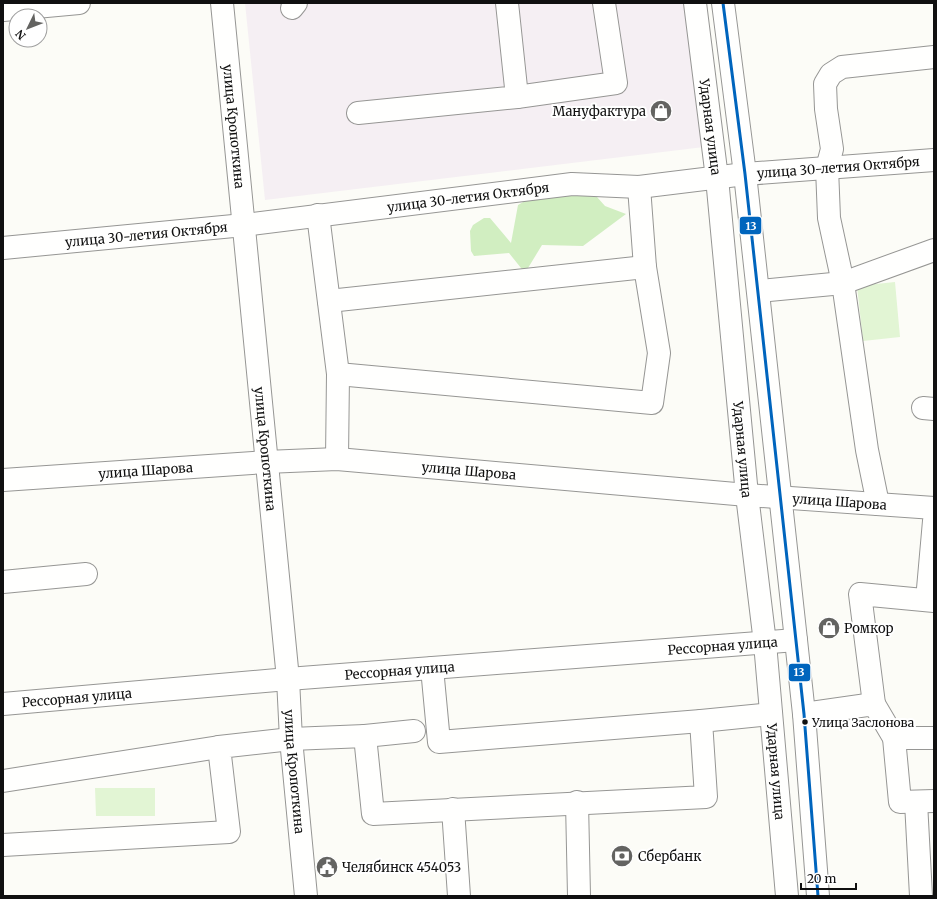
<svg xmlns="http://www.w3.org/2000/svg" width="937" height="899" viewBox="0 0 937 899" font-family="Merriweather,serif">
<rect width="100%" height="100%" fill="#fcfcf7"/>
<path fill="#f5eff3" d="M245,3H685L704,147L265,200Z"/>
<g fill="#e2f5d4">
<path d="M895,282L900,337L863,341L857,286Z"/>
<path d="M95,788H155V816H96Z"/>
</g>
<path fill="#d1eec1" d="M589,188L605,206L626,214L583,246L542,245L525,273L509,253L474,256L471,251L470,231L473,225L484,218H490L511,243L518,205L535,195Z"/>
<g fill="none" stroke-linecap="round" stroke-linejoin="round">
<g stroke="#969694" stroke-width="24">
<g id="minor">
<path id="s1" d="M222,3L288,679L291,739L306,896"/>
<path id="s2" d="M695,3L717,178L747,495L765,643L787,896"/>
<path d="M723,3L745,174L796,640L804,714L818,896"/>
<path d="M292,8L296,3"/>
<path d="M3,10L79,3"/>
<path d="M517,97L616,83L604,3"/>
<path d="M358,113L517,97L507,3"/>
<path d="M318,215L338,374L337,459"/>
<path id="s3" d="M3,248L244,225L572,184L639,187L745,174L934,160"/>
<path d="M759,291L843,283L934,250"/>
<path d="M329,301L645,267"/>
<path d="M338,374L652,403L659,353L645,267L639,187"/>
<path d="M923,408L934,409"/>
<path id="s4" d="M3,480L266,462L337,459L747,495L934,508"/>
<path d="M878,504L867,450L843,283L829,218L827,168L832,149L826,109L825,84L831,74L842,67L934,57"/>
<path d="M3,582L86,574"/>
<path d="M927,600L934,521"/>
<path d="M432,668L439,742L701,721"/>
<path id="s5" d="M3,704L288,679L796,640"/>
<path d="M874,704L860,594L934,601"/>
<path d="M804,714L874,704L894,738L900,802L934,801"/>
<path d="M365,736L414,731"/>
<path d="M894,738H934"/>
<path d="M3,781L219,747"/>
<path d="M577,802L579,896"/>
<path d="M916,802L921,896"/>
<path d="M453,809L459,896"/>
<path d="M3,845L229,832L219,747L291,739L365,736L373,814L706,797L701,721L771,714"/>
</g>
</g>
<use href="#minor" stroke="#fffffe" stroke-width="22"/>
<g stroke="#fff" stroke-width="6">
<path id="bus-1" d="M723,3L745,174L804,714L818,896"/>
</g>
<use href="#bus-1" stroke="#0065bd" stroke-width="3"/>
</g>
<defs>
<g id="shop-disc" transform="scale(1.15)"><circle r="9.5" fill="#636361" stroke="#fff"/><path d="M-5-2.5h2.3a2.7 3.5 0 0 1 5.4 0H5L5.5 6h-11ZM-1.5-2.5h3a1.5 2.3 0 0 0-3 0Z" fill="#fff"/></g>
<g id="bank-disc" transform="scale(1.15)"><circle r="9.5" fill="#636361" stroke="#fff"/><path d="M-6-4H6V4H-6ZM0-2.3a2.3 2.3 0 1 0 0 4.6a2.3 2.3 0 1 0 0-4.6Z" fill="#fff"/></g>
<g id="civic-disc" transform="scale(1.15)"><circle r="9.5" fill="#636361" stroke="#fff"/><path d="M-.6-6.5H3V-4.5H.6V-3L4-1V1h2V6H-6V1h2V-1L-.6-3ZM-1.2 2.5V6h2.4V2.5Z" fill="#fff"/></g>
</defs>
<g fill-rule="evenodd">
<use href="#shop-disc" x="661" y="111"/>
<use href="#shop-disc" x="829" y="628"/>
<use href="#bank-disc" x="622" y="856"/>
<use href="#civic-disc" x="327" y="867"/>
</g>
<circle fill="#101010" stroke="#fff" stroke-width="1.5" cx="805" cy="722" r="3.5"/>
<g text-anchor="middle" stroke-width="4" stroke-linejoin="round" paint-order="stroke">
<g font-size="12" fill="#101010" stroke="#fff" text-anchor="start">
<text x="812" y="727">Улица Заслонова</text>
</g>
<g font-size="13" fill="#101010" stroke="#fff" text-anchor="start">
<text x="646" y="116" text-anchor="end">Мануфактура</text>
<text x="844" y="633">Ромкор</text>
<text x="638" y="861">Сбербанк</text>
<text x="342" y="872">Челябинск 454053</text>
</g>
<g font-size="13" fill="#101010" stroke="#fff">
<text dy="5" stroke="none"><textPath href="#s1" startOffset="124">улица Кропоткина</textPath></text>
<text dy="5" stroke="none"><textPath href="#s2" startOffset="125">Ударная улица</textPath></text>
<text dy="5" stroke="none"><textPath href="#s3" startOffset="840">улица 30-летия Октября</textPath></text>
<text dy="5" stroke="none"><textPath href="#s3" startOffset="468">улица 30-летия Октября</textPath></text>
<text dy="5" stroke="none"><textPath href="#s3" startOffset="144">улица 30-летия Октября</textPath></text>
<text dy="5" stroke="none"><textPath href="#s1" startOffset="448">улица Кропоткина</textPath></text>
<text dy="5" stroke="none"><textPath href="#s2" startOffset="449">Ударная улица</textPath></text>
<text dy="5" stroke="none"><textPath href="#s4" startOffset="143">улица Шарова</textPath></text>
<text dy="5" stroke="none"><textPath href="#s4" startOffset="467">улица Шарова</textPath></text>
<text dy="5" stroke="none"><textPath href="#s4" startOffset="839">улица Шарова</textPath></text>
<text dy="5" stroke="none"><textPath href="#s5" startOffset="722">Рессорная улица</textPath></text>
<text dy="5" stroke="none"><textPath href="#s5" startOffset="398">Рессорная улица</textPath></text>
<text dy="5" stroke="none"><textPath href="#s5" startOffset="74">Рессорная улица</textPath></text>
<text dy="5" stroke="none"><textPath href="#s1" startOffset="772">улица Кропоткина</textPath></text>
<text dy="5" stroke="none"><textPath href="#s2" startOffset="773">Ударная улица</textPath></text>
</g>
</g>
<g stroke="#fff" stroke-width="1.5">
<rect x="739" y="216" width="23" height="19" rx="4" fill="#0065bd"/>
<rect x="788" y="663" width="23" height="19" rx="4" fill="#0065bd"/>
</g>
<g font-size="11" text-anchor="middle" font-weight="bold" fill="#fff">
<text x="751" y="230">13</text>
<text x="799" y="676">13</text>
</g>
<rect width="937" height="899" fill="none" stroke="#101010" stroke-width="8"/>
<g transform="translate(28 28) rotate(227)"><circle r="19" fill="#ffffff" stroke="#9f9f9f"/>
<path d="M0-3L7 15L0 10L-7 15Z" fill="#636361"/>
<text y="-6" font-size="11" font-weight="bold" text-anchor="middle" fill="#101010">N</text>
</g>
<path d="M801 883v6h55v-6" fill="none" stroke="#101010" stroke-width="2"/>
<text x="807" y="883" font-size="12" fill="#101010" stroke="#ffffff" stroke-width="3" paint-order="stroke">20 m</text>
</svg>
